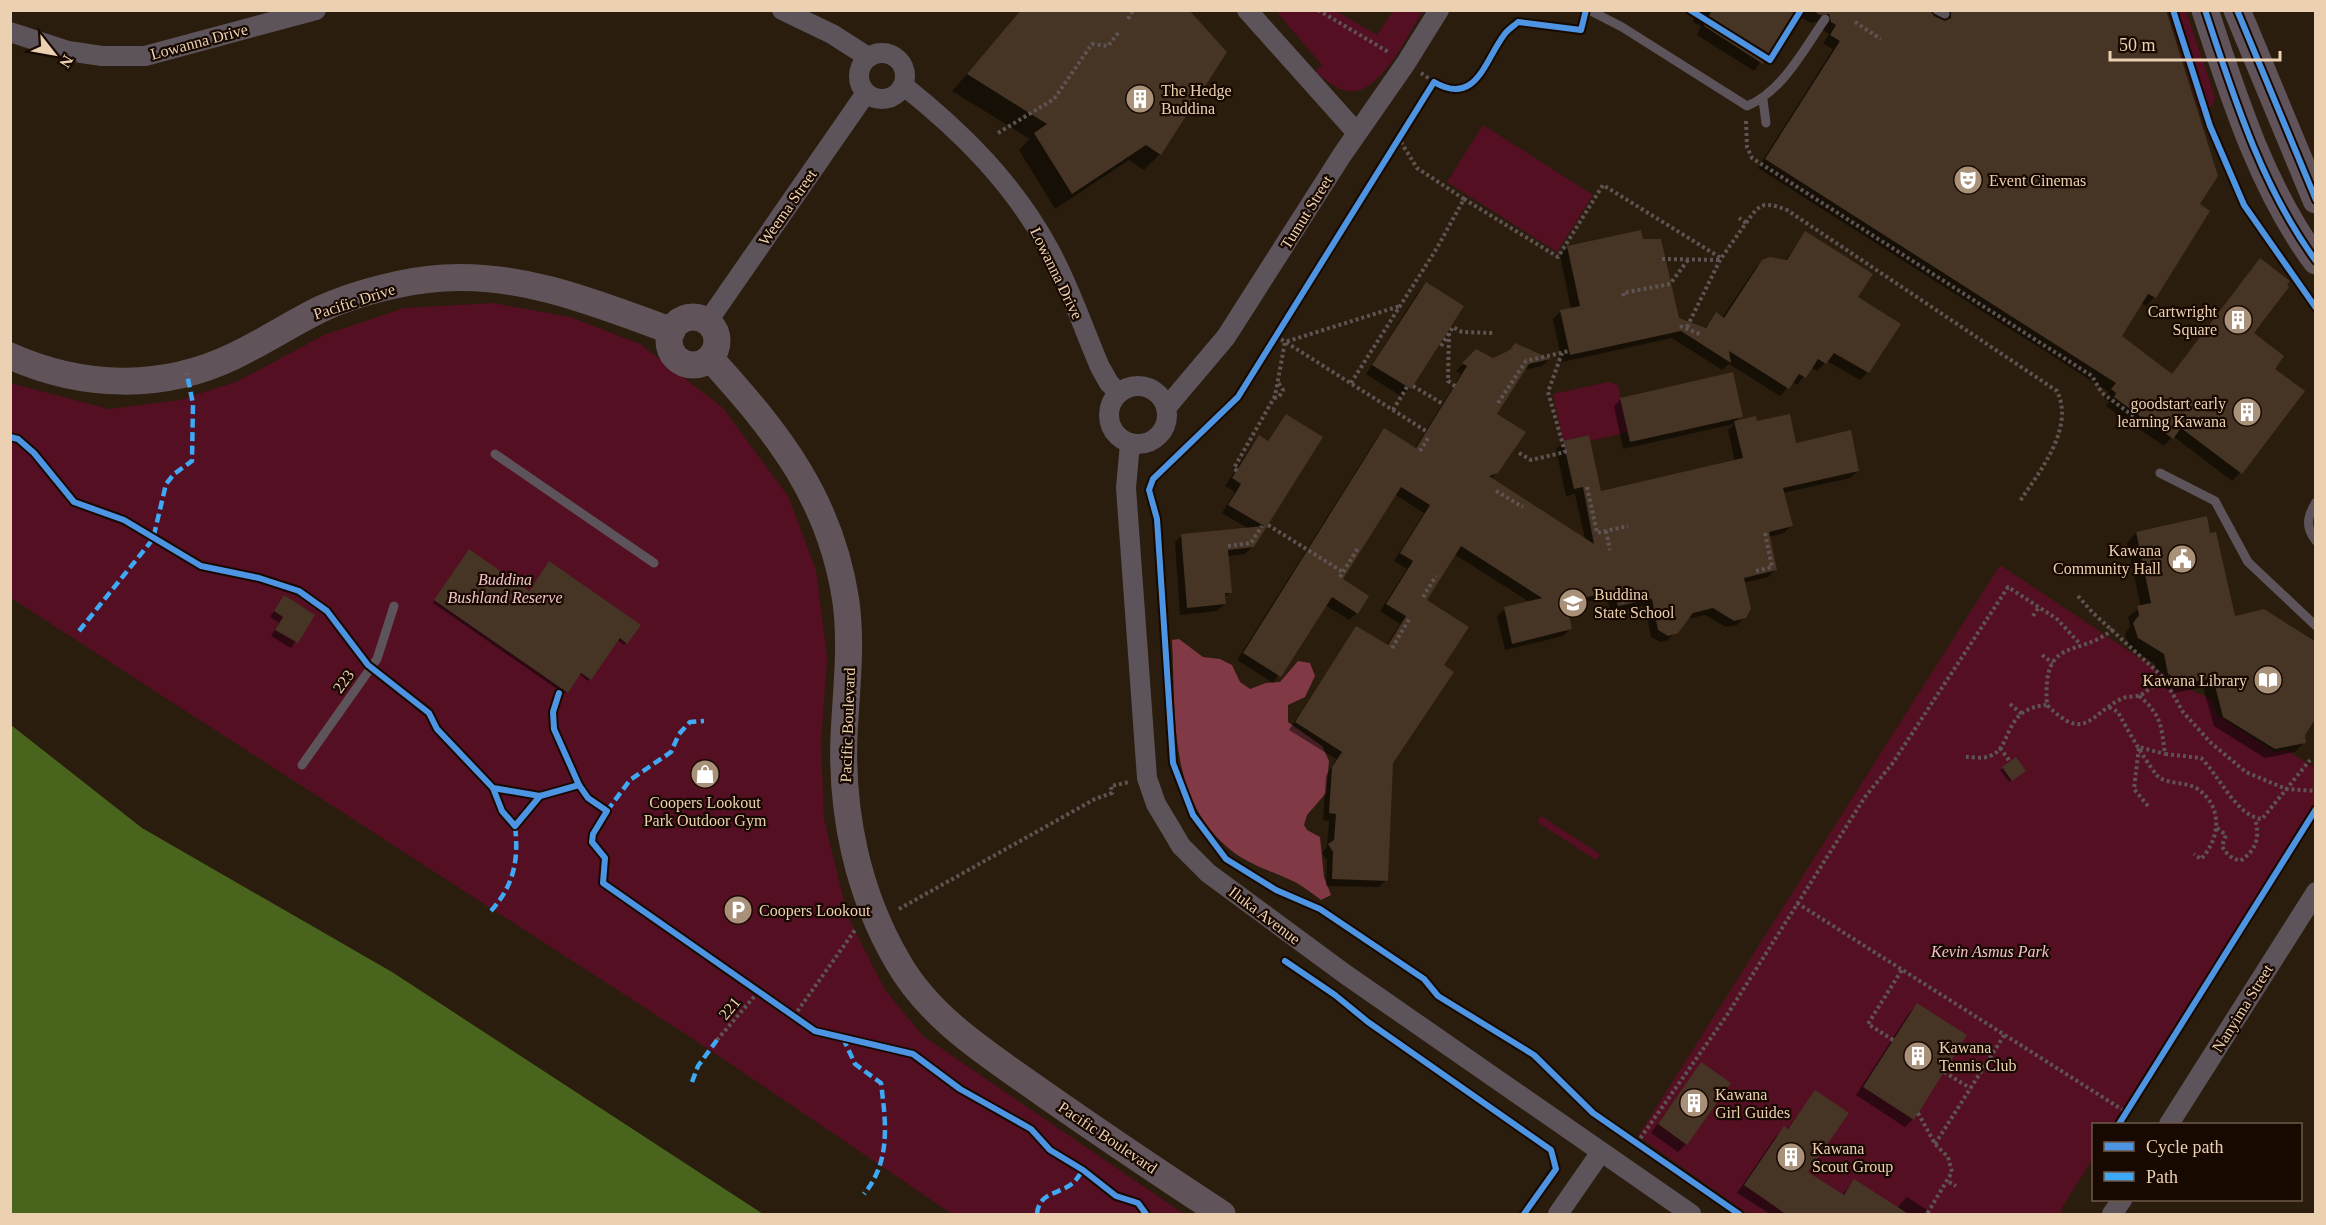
<svg xmlns="http://www.w3.org/2000/svg" width="2326" height="1225" viewBox="0 0 2326 1225" font-family="'Times New Roman',serif">
<rect width="100%" height="100%" fill="#2a1d0d"/>
<g fill="#540f22">
<path d="M1276,11H1336L1377,35L1393,11H1423C1407,35 1378,102 1343,90C1333,87 1324,78 1315,72L1322,65Z"/>
<path d="M2168,11H2186L2215,97L2212,106L2199,110Z"/>
<path d="M1483,125L1593,195L1557,252L1447,182Z"/>
<path d="M493,303L570,317L640,344L722,407L788,496L816,570L827,658L821,743L824,819L848,917L885,990L923,1036L1184,1214H952L707,1048L11,598L10,383L109,409L180,400L238,381L324,335L404,308Z"/>
<path d="M1608,382L1618,385L1628,432L1590,441L1588,435L1563,441L1553,394Z"/>
<path d="M2000,565L2183,687L2212,699L2217,715L2274,752L2287,750L2315,768V804L2114,1124H2094L2093,1158L2060,1211L2066,1214H1748L1638,1136Z"/>
<path d="M1541,816L1600,854L1596,860L1537,822Z"/>
</g>
<path fill="#803945" d="M1179,639L1203,657L1220,659L1232,665L1240,682L1250,689L1266,683L1280,682L1298,661L1310,663L1315,676L1305,697L1288,705V722L1322,746L1329,761L1326,793L1307,815L1304,825L1307,830L1320,837L1324,877L1331,895L1321,900C1313,894 1304,887 1295,882C1272,871 1245,864 1226,846C1167,794 1176,712 1172,640Z"/>
<path fill="#48641d" d="M11,725L142,828L392,972L763,1214H11Z"/>
<g fill="#0007">
<path d="M1695,10H2164L2198,205L2208,211L2154,297L2146,306L2141,303L2120,336L2171,375L2252,333L2273,369L2240,473L2232,481L2173,436L2164,446L2106,406L2109,402L2104,398L2109,392L1758,168L1833,49L1823,44L1829,34L1823,30L1821,21L1811,23L1794,13L1754,71L1697,35L1701,26L1693,22Z"/>
<path d="M1020,14L1225,52L1160,154L1144,170L1129,160L1055,209L1019,150L1030,139L952,91Z"/>
<path d="M1805,233L1856,297L1868,372L1860,380L1827,361L1817,371L1811,367L1797,385L1792,382L1780,396L1729,364L1722,370L1672,338L1562,362L1553,319L1561,311L1571,309L1560,255L1568,247L1642,240L1677,320L1704,329L1716,314L1722,318L1754,270L1762,261L1784,262Z"/>
<path d="M1426,284L1462,307L1410,388L1401,396L1366,374L1418,292Z"/>
<path d="M1477,351L1493,359L1548,360L1542,366L1523,370L1495,414L1497,472L1491,479L1585,539L1575,494L1566,496L1556,449L1564,442L1600,492L1735,462L1728,430L1734,424L1623,449L1614,406L1621,399L1741,416L1735,422L1756,423L1795,444L1858,471L1850,478L1783,493L1791,526L1784,533L1768,537L1775,570L1768,577L1743,583L1745,617L1737,625L1726,627L1705,615L1686,619L1668,640L1660,642L1651,637L1645,606L1610,612L1607,597L1565,607L1570,629L1563,636L1505,650L1497,616L1505,609L1531,603L1454,554L1425,601L1442,666L1391,763L1386,880L1379,887L1326,886L1327,860L1322,853L1327,847L1329,821L1323,820L1326,776L1336,759L1289,730L1356,627L1386,646L1400,624L1380,611L1407,569L1394,561L1424,513L1394,494L1341,580L1357,613L1349,620L1325,605L1273,683L1237,660L1377,438L1384,430L1414,449L1461,374L1456,371Z"/>
<path d="M1286,415L1321,438L1252,547L1245,554L1227,556L1230,592L1224,598L1225,604L1217,611L1180,615L1175,542L1182,535L1249,529L1222,513L1235,492L1225,486L1252,445L1259,437L1267,442Z"/>
<path d="M2136,533L2234,617L2303,735L2304,742L2295,752L2265,758L2214,726L2203,687L2174,693L2159,684L2155,664L2129,647L2125,634L2130,626L2128,617L2141,607L2127,543Z"/>
<path d="M467,553L528,592L547,565L626,643L624,645L617,640L590,679L588,681L579,674L564,694L433,603Z"/>
<path d="M284,597L313,615L291,648L271,636L279,623L270,617Z"/>
<path d="M2016,759L2022,773L2009,782L2000,770Z"/>
<path d="M1917,1005L1913,1119L1905,1127L1856,1095L1909,1013Z"/>
<path d="M1701,1064L1686,1144L1678,1152L1651,1133Z"/>
<path d="M1815,1092L1806,1173L1842,1195L1854,1181L1897,1208L1907,1197L1927,1210L1924,1214H1770L1737,1193L1776,1136L1784,1128L1787,1129Z"/>
</g>
<g fill="#463425">
<path d="M1021,10H1189L1227,52L1161,155L1146,145L1072,194L1034,133L1047,124L967,74Z"/>
<path d="M1712,10H1798L1763,64L1704,26Z"/>
<path d="M1812,10H1930L1934,16L1945,21L1951,18V10H2166L2218,176L2200,204L2210,211L2156,298L2148,294L2122,336L2172,374L2260,258L2290,281L2287,285L2289,287L2254,333L2284,356L2275,369L2305,391L2242,474L2181,428L2173,439L2147,419L2145,420L2114,397L2116,393L2111,389L2116,383L1765,159L1840,41L1830,35L1836,25L1831,22L1829,14L1820,15Z"/>
<path d="M1641,230L1643,239H1661L1679,318L1706,328L1716,312L1724,318L1762,260L1770,257L1787,260L1805,231L1873,274L1858,297L1901,324L1869,373L1834,353L1826,364L1818,359L1806,378L1799,374L1789,389L1729,351L1731,363L1681,331L1570,355L1560,310L1580,306L1567,246Z"/>
<path d="M1426,282L1464,306L1411,389L1372,365Z"/>
<path d="M1515,343L1551,359L1529,364L1497,414L1526,432L1498,473L1489,476L1594,544L1583,487L1574,489L1563,441L1589,435L1601,491L1743,458L1734,421L1756,416L1757,421L1790,414L1796,443L1851,430L1859,471L1783,488L1793,526L1769,532L1777,570L1744,578L1751,609L1746,618L1734,621L1713,608L1693,613L1678,633L1668,636L1658,630L1652,599L1618,606L1614,591L1566,602L1572,629L1512,644L1504,607L1542,598L1461,546L1427,600L1469,627L1444,665L1454,672L1393,763L1388,881L1332,879L1333,852L1328,844L1334,840L1336,814L1329,813L1332,767L1342,752L1295,722L1356,626L1388,645L1406,616L1386,604L1413,561L1400,553L1430,505L1401,487L1343,579L1369,596L1358,614L1332,597L1281,677L1243,653L1384,428L1416,448L1467,366L1462,363L1476,349L1493,358L1510,350Z"/>
<path d="M1733,372L1743,417L1630,442L1620,398Z"/>
<path d="M1286,414L1323,437L1254,547L1228,550L1232,593H1225L1226,604L1187,608L1181,534L1264,526L1228,505L1241,484L1232,478L1259,435L1268,441Z"/>
<path d="M2207,516L2210,533L2216,532L2235,616L2264,609L2316,642V718L2305,735L2306,743L2275,749L2223,717L2213,678L2184,684L2168,674L2164,654L2138,638L2133,623L2139,615L2137,606L2151,603L2136,532Z"/>
<path d="M469,549L529,591L549,561L641,625L627,644L620,638L591,680L581,673L568,693L434,600Z"/>
<path d="M284,595L315,615L298,643L275,630L283,617L274,611Z"/>
<path d="M2016,757L2026,771L2012,781L2002,767Z"/>
<path d="M1917,1003L1967,1035L1914,1120L1863,1087Z"/>
<path d="M1701,1062L1731,1083L1687,1145L1658,1124Z"/>
<path d="M1815,1090L1849,1113L1808,1172L1844,1195L1854,1179L1910,1215H1787L1744,1185L1784,1126L1788,1129Z"/>
</g>
<g fill="none" stroke-linecap="round" stroke-linejoin="round">
<g stroke="#5e5453" stroke-width="4" stroke-dasharray="3 3" stroke-linecap="butt">
<path d="M1318,10L1390,53"/>
<path d="M1128,19L1133,10"/>
<path d="M1855,22L1881,39"/>
<path d="M1421,73L1434,82"/>
<path d="M1746,121L1747,147L1752,158L2092,376L2102,393L2135,417L2132,422"/>
<path d="M998,133L1054,99L1092,44L1108,46L1119,32"/>
<path d="M1464,199L1558,257L1603,185L1721,258"/>
<path d="M1746,223C1760,203 1763,201 1787,210L2057,391C2075,428 2040,471 2020,501"/>
<path d="M1662,259L1720,260"/>
<path d="M1624,296L1623,293L1670,284L1688,260"/>
<path d="M1680,326L1702,335"/>
<path d="M1687,327L1720,260L1746,223L1739,218"/>
<path d="M1449,333L1448,381L1455,386"/>
<path d="M1276,336L1426,431"/>
<path d="M1441,346L1453,327L1462,332L1493,333"/>
<path d="M1351,383L1437,248L1464,199L1417,168L1399,139"/>
<path d="M1413,386L1443,404"/>
<path d="M1274,398L1279,397L1283,390L1277,381"/>
<path d="M1498,403L1526,361L1569,351"/>
<path d="M1393,410L1407,387"/>
<path d="M1420,451L1428,438"/>
<path d="M1519,453L1531,460L1565,452L1548,392L1562,353"/>
<path d="M1237,471L1234,468L1275,396L1285,342L1400,306"/>
<path d="M1587,487L1597,533L1628,526"/>
<path d="M1496,491L1523,507"/>
<path d="M1268,525L1343,572"/>
<path d="M1606,531L1610,550"/>
<path d="M1228,546L1251,543L1262,526"/>
<path d="M1756,571L1772,567L1765,533"/>
<path d="M1340,577L1358,548"/>
<path d="M1618,590L1621,601L1638,597"/>
<path d="M2078,596L2092,612L2163,677L2183,712L2211,743L2246,772L2286,789L2316,791"/>
<path d="M1423,597L1436,576"/>
<path d="M2033,616L2039,607"/>
<path d="M2113,629C2078,659 2042,634 2047,705C2086,744 2089,714 2123,698C2129,696 2136,697 2141,695C2149,690 2156,683 2163,677"/>
<path d="M1392,648L1410,618"/>
<path d="M2042,655L2053,663"/>
<path d="M2139,696C2162,715 2161,726 2165,754L2201,758C2218,774 2237,817 2262,819L2310,760"/>
<path d="M2010,704L2022,714"/>
<path d="M2109,707L2118,712C2124,724 2152,773 2160,778C2170,784 2185,782 2196,788C2223,805 2221,838 2201,859L2194,854"/>
<path d="M2000,748L2009,760"/>
<path d="M1966,757C1973,757 1983,759 1990,756C2013,748 2002,708 2047,705"/>
<path d="M2148,806L2134,789L2139,747L2165,754"/>
<path d="M2217,828L2226,835L2222,846C2226,854 2231,858 2240,861C2257,850 2260,837 2255,819"/>
<path d="M1797,903L2126,1112"/>
<path d="M899,909L1095,799L1112,793L1111,786L1129,782"/>
<path d="M794,1016L855,930"/>
<path d="M717,1040L759,991"/>
<path d="M1893,1040L1868,1024L1903,968"/>
<path d="M1944,1072L1970,1088"/>
<path d="M1918,1113L1935,1144L1948,1157L1952,1172L1927,1214"/>
<path d="M1637,1143L1727,1015L1865,797L1892,764L2008,587L2057,619L2080,644"/>
<path d="M1935,1144L2005,1034"/>
<path d="M1949,1182L1956,1186"/>
</g>
<g stroke="#5d535a" stroke-width="9">
<path d="M1589,10L1622,27L1747,106C1782,92 1804,49 1825,19"/>
<path d="M1937,10L1945,14"/>
<path d="M1763,100L1766,123"/>
<path d="M495,454L654,563"/>
<path d="M2160,473L2215,501L2248,562L2316,626"/>
<path d="M2316,502C2307,517 2305,527 2316,541"/>
<path d="M302,765L377,659L394,606"/>
</g>
<g stroke="#5d535a" stroke-width="20">
<path d="M782,10L832,34L868,57"/>
<path d="M1247,10L1357,133"/>
<path d="M10,32L68,51L102,56H145L316,10"/>
<circle cx="882" cy="76" r="23"/>
<path d="M904,86C962,132 1013,183 1049,249C1070,287 1083,328 1100,367L1109,383L1119,393"/>
<path d="M708,321L866,93"/>
<circle cx="1138" cy="415" r="29"/>
<path d="M1166,408L1226,337L1342,155L1406,63L1439,10"/>
<path d="M1130,443L1126,488L1147,778L1156,804L1171,829L1181,846L1208,873L1345,974L1691,1214"/>
<path d="M2169,1124L2316,892"/>
<path d="M1558,1214L1601,1152"/>
<path d="M2112,1214L2122,1200"/>
</g>
<g stroke="#60545a" stroke-width="27">
<path d="M2205,10C2233,95 2262,188 2316,261"/>
<path d="M2237,10L2316,200"/>
<circle cx="693" cy="341" r="24"/>
<path d="M10,356C82,388 162,391 234,356C264,342 292,323 321,309C355,293 407,280 444,278C524,273 598,304 672,331"/>
<path d="M710,358C778,433 831,499 846,602C852,647 846,691 844,736C841,814 858,894 898,962C931,1020 991,1056 1044,1094C1103,1135 1162,1175 1222,1214"/>
</g>
<g stroke="#3fa9f5" stroke-width="4.5" stroke-dasharray="9 4.5" stroke-linecap="butt">
<path d="M79,631L153,539L166,484L174,474L192,461L193,404L187,374"/>
<path d="M607,811L630,780L671,752L679,734L690,722L704,721"/>
<path d="M491,911C514,885 519,860 515,826"/>
<path d="M843,1038L855,1064L881,1083C886,1123 891,1161 864,1194"/>
<path d="M692,1082L698,1066L717,1040"/>
<path d="M1037,1214C1039,1191 1060,1195 1074,1182C1077,1179 1080,1174 1083,1170"/>
</g>
<g stroke="#180900" stroke-width="10">
<g id="cycleway">
<path d="M1586,10L1581,30L1518,22C1514,26 1507,30 1504,35C1485,60 1476,107 1434,82L1238,397L1153,479L1149,490L1157,519L1173,763L1193,815L1226,859L1276,890L1320,909L1424,979L1438,996L1534,1055L1593,1113L1739,1214"/>
<path d="M1690,10L1770,60L1801,10"/>
<path d="M2173,10L2210,126L2244,205L2316,308"/>
<path d="M2205,10C2233,95 2262,188 2316,261"/>
<path d="M2237,10L2316,200"/>
<path d="M10,437L18,439L34,453L74,502L124,520L201,566L259,578L299,591L327,611L368,665L429,713L437,729L493,788L540,796L579,785"/>
<path d="M559,693L553,712L554,729L579,785L588,798L607,811L593,834L592,842L605,858L603,883L815,1031L913,1054L960,1089L1031,1129L1050,1150L1083,1170L1116,1196L1138,1203L1146,1214"/>
<path d="M493,788L502,811L515,826L540,796"/>
<path d="M1285,961L1335,995L1368,1022L1551,1150L1556,1169L1524,1214"/>
<path d="M2119,1124L2316,809"/>
</g>
</g>
<use href="#cycleway" stroke="#4d94e3" stroke-width="6"/>
</g>
<defs>
<g id="building-disc" transform="scale(1.5)"><circle r="9.5" fill="#a89178" stroke="#180900"/><path d="M-4-6H4V6H1V3H-1V6H-4ZM-2.5-4.3h1.7v1.8h-1.7ZM.8-4.3h1.7v1.8H.8ZM-2.5-1h1.7V.8h-1.7ZM.8-1h1.7V.8H.8Z" fill="#fff"/></g>
<g id="theatre-disc" transform="scale(1.5)"><circle r="9.5" fill="#a89178" stroke="#180900"/><path d="M-5-5.5Q0-4 5-5.5V0Q5 5 0 6Q-5 5-5 0ZM-3.3-2.5H-1v1.5H-3.3ZM1-2.5H3.3v1.5H1ZM-2.8 1Q0 5.5 2.8 1Z" fill="#fff"/></g>
<g id="civic-disc" transform="scale(1.5)"><circle r="9.5" fill="#a89178" stroke="#180900"/><path d="M-.6-6.5H3V-4.5H.6V-3L4-1V1h2V6H-6V1h2V-1L-.6-3ZM-1.2 2.5V6h2.4V2.5Z" fill="#fff"/></g>
<g id="school-disc" transform="scale(1.5)"><circle r="9.5" fill="#a89178" stroke="#180900"/><path d="M0-5L7-2L0 1L-7-2ZM-4 1L0 2.5L4 1V4Q0 6-4 4Z" fill="#fff"/></g>
<g id="library-disc" transform="scale(1.5)"><circle r="9.5" fill="#a89178" stroke="#180900"/><path d="M-6-4Q-3-5.5-.7-3.5V5Q-3 3-6 4ZM6-4Q3-5.5 .7-3.5V5Q3 3 6 4Z" fill="#fff"/></g>
<g id="shop-disc" transform="scale(1.5)"><circle r="9.5" fill="#a89178" stroke="#180900"/><path d="M-5-2.5h2.3a2.7 3.5 0 0 1 5.4 0H5L5.5 6h-11ZM-1.5-2.5h3a1.5 2.3 0 0 0-3 0Z" fill="#fff"/></g>
<g id="parking-disc" transform="scale(1.5)"><circle r="9.5" fill="#a89178" stroke="#180900"/><path d="M-3.5-5.5H1a3.5 3.5 0 0 1 0 7H-1V5.5H-3.5ZM-1-3.4V-.6H.8a1.4 1.4 0 0 0 0-2.8Z" fill="#fff"/></g>
</defs>
<g fill-rule="evenodd">
<use href="#building-disc" x="1140" y="99"/>
<use href="#theatre-disc" x="1968" y="180"/>
<use href="#building-disc" x="2238" y="320"/>
<use href="#building-disc" x="2247" y="412"/>
<use href="#civic-disc" x="2182" y="559"/>
<use href="#school-disc" x="1573" y="603"/>
<use href="#library-disc" x="2268" y="680"/>
<use href="#shop-disc" x="705" y="774"/>
<use href="#parking-disc" x="738" y="910"/>
<use href="#building-disc" x="1918" y="1056"/>
<use href="#building-disc" x="1694" y="1103"/>
<use href="#building-disc" x="1791" y="1157"/>
</g>
<g text-anchor="middle" stroke-width="4.5" stroke-linejoin="round" paint-order="stroke">
<g font-size="16" fill="#ecd0b2" stroke="#180900">
<text transform="translate(199 41) rotate(-15)" y="6">Lowanna Drive</text>
<text transform="translate(787 207) rotate(-55)" y="6">Weema Street</text>
<text transform="translate(1306 212) rotate(-58)" y="6">Tumut Street</text>
<text transform="translate(1057 273) rotate(64)" y="6">Lowanna Drive</text>
<text transform="translate(354 301) rotate(-18)" y="6">Pacific Drive</text>
<text transform="translate(343 681) rotate(-54)" y="6">223</text>
<text transform="translate(847 725) rotate(-88)" y="6">Pacific Boulevard</text>
<text transform="translate(1265 915) rotate(37)" y="6">Iluka Avenue</text>
<text transform="translate(729 1008) rotate(-50)" y="6">221</text>
<text transform="translate(2242 1008) rotate(-58)" y="6">Nanyima Street</text>
<text transform="translate(1108 1137) rotate(34)" y="6">Pacific Boulevard</text>
</g>
<g font-size="16" fill="#ecd0b2" stroke="#180900" text-anchor="start">
<text x="1161" y="96">The Hedge<tspan x="1161" dy="18">Buddina</tspan></text>
<text x="1989" y="186">Event Cinemas</text>
<text x="2217" y="317" text-anchor="end">Cartwright<tspan x="2217" dy="18">Square</tspan></text>
<text x="2226" y="409" text-anchor="end">goodstart early<tspan x="2226" dy="18">learning Kawana</tspan></text>
<text x="2161" y="556" text-anchor="end">Kawana<tspan x="2161" dy="18">Community Hall</tspan></text>
<text x="1594" y="600">Buddina<tspan x="1594" dy="18">State School</tspan></text>
<text x="2247" y="686" text-anchor="end">Kawana Library</text>
<text x="705" y="808" text-anchor="middle">Coopers Lookout<tspan x="705" dy="18">Park Outdoor Gym</tspan></text>
<text x="759" y="916">Coopers Lookout</text>
<text x="1939" y="1053">Kawana<tspan x="1939" dy="18">Tennis Club</tspan></text>
<text x="1715" y="1100">Kawana<tspan x="1715" dy="18">Girl Guides</tspan></text>
<text x="1812" y="1154">Kawana<tspan x="1812" dy="18">Scout Group</tspan></text>
</g>
<g font-size="16" font-style="italic" fill="#f2c2c8" stroke="#180900">
<text x="505" y="585">Buddina<tspan x="505" dy="18">Bushland Reserve</tspan></text>
<text x="1990" y="957">Kevin Asmus Park</text>
</g>
</g>
<rect width="2326" height="1225" fill="none" stroke="#ecd0b2" stroke-width="24"/>
<rect x="2092" y="1123" width="210" height="78" fill="#180900" stroke="#6d5947" stroke-width="1.5"/>
<rect x="2104" y="1142" width="30" height="9" fill="#4d94e3" stroke="#6d5947" stroke-width="1.5"/>
<text x="2146" y="1153" font-size="18" fill="#ecd0b2">Cycle path</text>
<rect x="2104" y="1172" width="30" height="9" fill="#3fa9f5" stroke="#6d5947" stroke-width="1.5"/>
<text x="2146" y="1183" font-size="18" fill="#ecd0b2">Path</text>
<g transform="translate(54 54) rotate(121)" stroke="#180900" stroke-width="4.5" paint-order="stroke">
<path d="M0-4.5L10 22L0 15L-10 22Z" fill="#ecd0b2"/>
<text y="-9" font-size="16" font-weight="bold" text-anchor="middle" fill="#ecd0b2">N</text>
</g>
<path d="M2110 51v9h170v-9" fill="none" stroke="#ecd0b2" stroke-width="3"/>
<text x="2119" y="51" font-size="18" fill="#ecd0b2" stroke="#180900" stroke-width="4.5" paint-order="stroke">50 m</text>
</svg>
